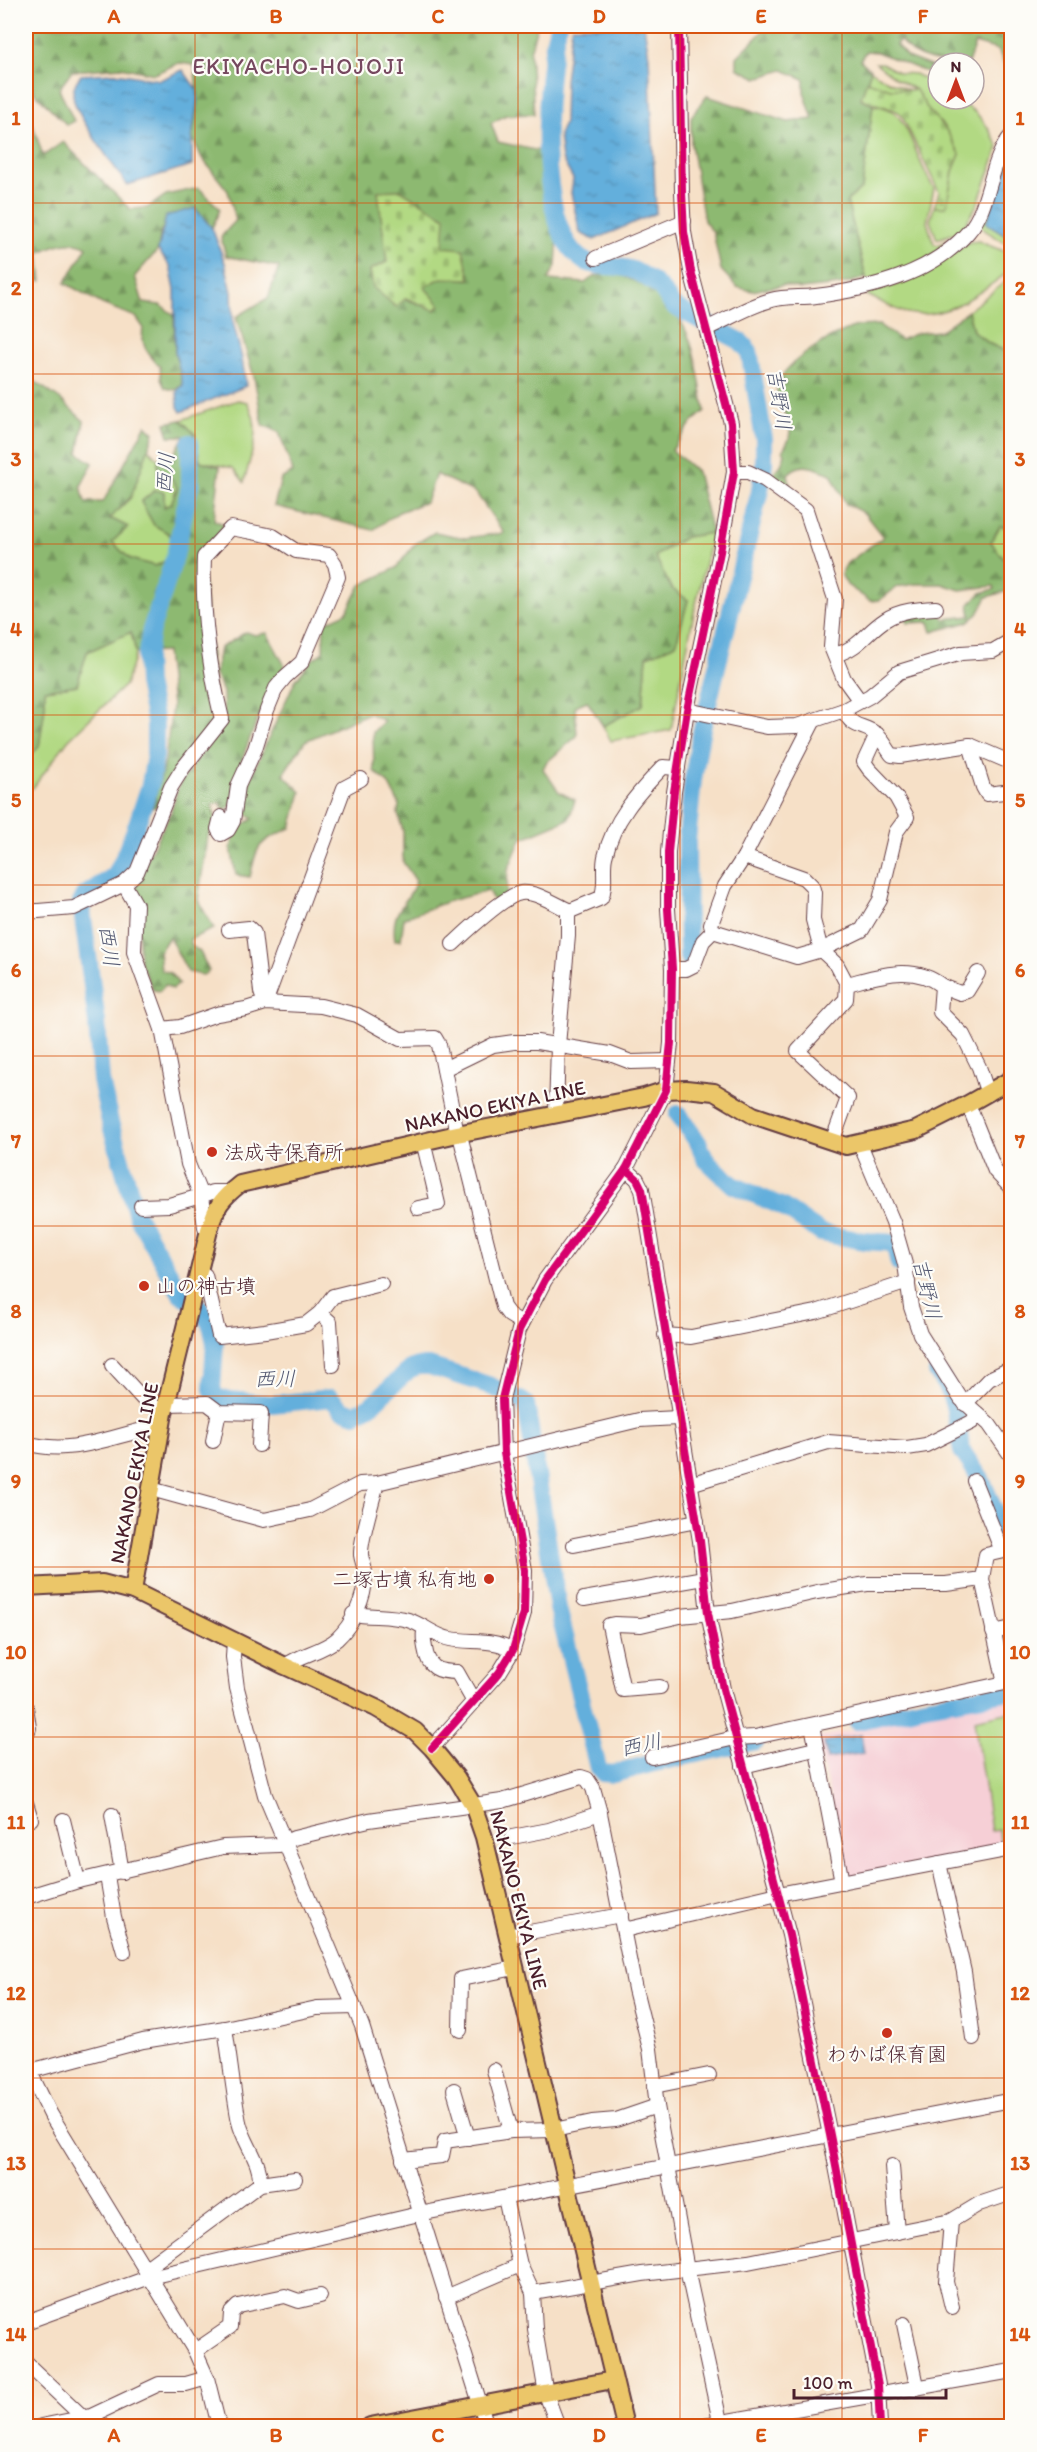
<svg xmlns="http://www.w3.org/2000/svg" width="1037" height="2452" viewBox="0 0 1037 2452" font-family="Itim,'Klee One',sans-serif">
<defs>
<pattern id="forest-firs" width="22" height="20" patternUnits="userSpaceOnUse" patternTransform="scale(1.5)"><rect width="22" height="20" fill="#8db971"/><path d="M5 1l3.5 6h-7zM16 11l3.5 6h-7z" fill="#75965d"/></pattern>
<pattern id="cemetery-stones" width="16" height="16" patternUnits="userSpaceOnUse" patternTransform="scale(1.5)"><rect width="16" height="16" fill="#b2d983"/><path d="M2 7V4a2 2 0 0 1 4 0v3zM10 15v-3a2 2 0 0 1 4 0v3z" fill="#9bba71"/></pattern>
<pattern id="water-ripples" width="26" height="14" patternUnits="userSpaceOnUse" patternTransform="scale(1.5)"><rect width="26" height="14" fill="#63afdc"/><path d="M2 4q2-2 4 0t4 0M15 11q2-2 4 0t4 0" fill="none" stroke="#548eb3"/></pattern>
</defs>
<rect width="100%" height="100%" fill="#fdfcf7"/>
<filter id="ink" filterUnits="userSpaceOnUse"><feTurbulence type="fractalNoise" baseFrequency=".0167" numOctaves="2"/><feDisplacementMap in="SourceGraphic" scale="12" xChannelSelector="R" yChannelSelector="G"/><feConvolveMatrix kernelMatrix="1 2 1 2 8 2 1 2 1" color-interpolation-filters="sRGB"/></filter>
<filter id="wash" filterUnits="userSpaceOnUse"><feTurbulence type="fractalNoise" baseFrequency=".008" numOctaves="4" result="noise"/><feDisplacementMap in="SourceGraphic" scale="24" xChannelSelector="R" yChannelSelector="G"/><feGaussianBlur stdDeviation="1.35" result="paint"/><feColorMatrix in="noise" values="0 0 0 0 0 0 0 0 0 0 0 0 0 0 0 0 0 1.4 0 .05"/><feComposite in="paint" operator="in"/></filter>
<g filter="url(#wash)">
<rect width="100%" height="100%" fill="#f6e0c7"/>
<path fill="#f6cfd6" d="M1011,1695V1845L848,1878L817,1738Z"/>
<g fill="#b2d983" stroke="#7e7c57" stroke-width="1.5">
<path d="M876,63H882L900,73L915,74L938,86V99C971,99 985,120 999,147L977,205L961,231L937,239L930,221L934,207H946L953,171L960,154L945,128L929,111L916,90L898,80Z"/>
<path d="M871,70L886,80L909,90L890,89L867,81Z"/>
<path d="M873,105C880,106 889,108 895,113C911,128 919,167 934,188L927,222L934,244L938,245L955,237L917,267L867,281L847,201L862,188Z"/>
<path d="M1011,141V162L1001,182L986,223L1011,238V247L986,231L978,224Z"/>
<path d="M979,241C991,248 1000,248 1011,254V270C982,291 947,321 907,313C893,310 878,300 865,294L906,282L969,242Z"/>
<path d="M1011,277V354L990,344L973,331L968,311Z"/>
<path d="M238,400L247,402C263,427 251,455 244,482L233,468L200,461L195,434L181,420Z"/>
<path d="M148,449L158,459V474L172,479L177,488L171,504L163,507L164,492L155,490L141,502L154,525L168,533L184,552L155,566L130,559L112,542L128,527L109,518L131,497Z"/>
<path d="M1000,526L1011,528V562L1003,558L991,542Z"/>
<path d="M712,533L693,617L671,730L611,741L603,726L643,705L647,656L676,644L688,600L671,588L655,556L685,537Z"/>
<path d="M131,632L136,653L125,685L68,740L33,788L26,787V759L39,747L45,706V690L77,685L87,652Z"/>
<path d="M1011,1712V1839L1000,1841L999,1830L991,1831L974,1720Z"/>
</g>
<g fill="url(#forest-firs)" stroke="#6c6c4e" stroke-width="1.5" fill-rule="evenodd">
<path d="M26,26H537L530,52L534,114L506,115L491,123L498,142L540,151L545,203L558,233L556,266L548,280L585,283C597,272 613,272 628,278C692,305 694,350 705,411L692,422L672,450L697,472L712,533L685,537L655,556L671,588L688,600L676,644L647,656L643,705L603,726L587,701L575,706L577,736L546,763L543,769L559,792L575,800L569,819L521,839L508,870L506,896L495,903L488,891L449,901L404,918L401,940H395C390,908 407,907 416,881L403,862V831L398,814L399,804L388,783L374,771L373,732L384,721L369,713L305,741L283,774L301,792L291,828C258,843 258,842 250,877L236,875L231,848L236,829L253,819L240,809L254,770L295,681L312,660L323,652L324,623L346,613L361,585L396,568L415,544L435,532L465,538L504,533L476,493L436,474L426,502L399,512L373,530L274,506L281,479L293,472L279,432L263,425L254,377L236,317L268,298L279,267L226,256L221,237L236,220L228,191L202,158L192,137L198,97L194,65L179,63L154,74L121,67L72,71L59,89L74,121L67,125L35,93L26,79ZM401,190L443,247L470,279L441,278L424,287L440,305L435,310L373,287L370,270L387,262L378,191Z"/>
<path d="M768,26H1011V79L998,50L975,43L968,63C944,63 915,62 900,40L896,44L907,57L938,69V77L877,52L866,51L860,60L871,70L861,98L873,105L862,188L847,201L866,278L839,285L801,289L784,285L752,291L737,287L721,270L713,232L704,221L691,144V117L707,96L788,122L813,119L804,92V79L783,70L757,78L737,68V57Z"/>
<path d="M26,113L32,122L43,156L63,142L130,209L147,208L166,195L199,188L220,209L212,228L195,208L161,230L158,250L135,276L143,303L160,305L174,315L175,352L183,385L175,390L165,388L161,379L160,367C148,353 140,347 143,327L136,317L102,304L65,283L87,247C71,238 53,245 39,253L42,281L26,279Z"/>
<path d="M968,311L973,331L990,344L1011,354V528L1000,526L991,542L1003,558L1011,562V590L987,597L978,614L968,622L932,632L929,622L907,623L906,615L940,612L944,619L971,616L969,605L981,593L995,589L994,586L960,590L942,584H915L897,587L880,600L870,601L847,585L841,574L847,563L883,537L864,513L846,504L831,474C815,468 801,460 788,474L790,484L782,489L771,477L781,465L785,454L783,450L789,439L791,424C783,412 774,400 778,385C782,363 831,336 851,328C859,325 870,326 879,325L901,340L917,333L940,331Z"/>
<path d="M26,375L61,400L84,421L78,453L93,463L81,486L85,502H103L146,425L154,433L131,497L110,518L128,527L112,542L130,559L155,566L183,552L168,533L154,525L141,502L155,490L164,492V507L171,504L177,488L172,479L158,474V459L172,458L184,436H169L165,423L181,420L195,434L200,461L220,467L214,520L226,525L201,555L217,719L162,805L152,808L165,761L172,706L166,652L136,653L131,632L87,652L77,685L45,690V706L39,747L26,759Z"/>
<path d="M246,632L255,635L267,633L285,666L264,703L245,751L231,806L224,810L220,802L213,805L216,822L208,836L198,900L214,929L190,939L192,946L200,952L209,971L203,975L188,972L169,937L159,952L161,970L170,973L179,984L173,989L165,985L160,991L153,990L140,962L136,881L171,812L179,785L224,723L223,692L215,674L220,648Z"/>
</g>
<g fill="url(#cemetery-stones)" stroke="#7e7c57" stroke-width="1.5">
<path d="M867,81L890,89L916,90L929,111L945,128L960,154L953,171L946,207H934L939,192L901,114C890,105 874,106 861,98Z"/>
<path d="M401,190L445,217L443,247L463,249L470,279L441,278L424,287L440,305L435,310L406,298L396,307L373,287L370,270L387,262L378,191Z"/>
</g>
<g fill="url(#water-ripples)" stroke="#566784" stroke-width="1.5">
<path d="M572,26H644L649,56L656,213L594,240L580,233L571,193L573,179L562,159L559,135L564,123L565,81Z"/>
<path d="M183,70L197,90L198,97L192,137V165L127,185C113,164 81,123 74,101C71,91 75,82 81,75L115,73L160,80Z"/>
<path d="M1011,162V238L986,223L1001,182Z"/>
<path d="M195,208L212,228L225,263L232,292L233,322L242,359L246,386L181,412L178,407L177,391L183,385L175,352V290L170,266L158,250L166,216Z"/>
<path d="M861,1735L864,1753L827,1759L824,1742Z"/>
</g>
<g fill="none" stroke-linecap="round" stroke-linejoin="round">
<g stroke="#63afdc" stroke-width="18">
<path d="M558,26C545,77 534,224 581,259C597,270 618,263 635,271C642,275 652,280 658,286C665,292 668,301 675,307L740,341L749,351L764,439V463L760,490L701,733L693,780L687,841L688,957"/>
<path d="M190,443V486L175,556L151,630L146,658L147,683L155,722V755L150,785L135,830L122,862L115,875L85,895L81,903L97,1023L101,1080L110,1122L137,1216L181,1294L199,1307L211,1325L215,1343L212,1389L217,1399L272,1404L331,1398L341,1409L355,1414L370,1406L410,1369L418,1366H429L488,1385L522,1401L526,1404L558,1608L598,1768L602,1773L613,1774L650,1764L756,1741"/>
<path d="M678,1114L699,1144L705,1159L733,1185L783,1207L821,1233L864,1241L894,1243L899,1263"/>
<path d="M937,1372L948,1389L954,1405L962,1451L982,1481L1012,1552"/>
<path d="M857,1721L925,1706L1012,1691"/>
</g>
</g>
</g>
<g filter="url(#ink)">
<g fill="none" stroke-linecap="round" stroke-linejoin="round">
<g stroke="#643c42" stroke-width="16">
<g id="minor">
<path d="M596,258L684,221"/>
<path d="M708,328C728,319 749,306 771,300C785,296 802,298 816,296C870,289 933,274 969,231C991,206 989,160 1012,135"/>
<path d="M734,472H748L765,480L806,510L835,599L831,647L844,679L860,701"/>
<path d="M835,655C861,647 865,633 885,620C900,610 919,609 936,608"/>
<path d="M687,710L767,727L797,726L844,710L870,696L899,672L961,653L993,651L1012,640"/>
<path d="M844,710C853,731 864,723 877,735C883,740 887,749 892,755L900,756L970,745L1005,760L1012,759"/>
<path d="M970,745L983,787L987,794L1012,791"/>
<path d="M744,857L804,878L812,886L814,893L813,920L821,950L837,965L847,984L846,999L798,1051L848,1098L832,1142"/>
<path d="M124,884L136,905L134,952L162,1029L188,1164L201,1196L169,1205L141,1206"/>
<path d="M26,912L74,908L124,884L137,872L171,787L183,768L222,719C209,666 202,611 204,557L231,528L273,536L296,551L329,555L335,564L338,577L302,662L285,677L276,688L267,710L255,749L238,786L233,821L228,830L221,834L218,829L221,817"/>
<path d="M229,930L249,928L254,933L261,992L265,1003"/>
<path d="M713,931L711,924L725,886L744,857L813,722"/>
<path d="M453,944C466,932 505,895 521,893C536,891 557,905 570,911"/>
<path d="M672,969H686L694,965L703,941L713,931L797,957L821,950L862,930L880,900L896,832L907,817L896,797L869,769L864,762L877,734"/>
<path d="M847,984C879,976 913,963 942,986L940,1012L963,1035L979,1067L988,1094"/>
<path d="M942,986L960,993L967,991L978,973"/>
<path d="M265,1003L344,788L361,779"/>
<path d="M162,1029L180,1027L217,1014L246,1009L265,1003L321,1006L357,1015L400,1039L435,1038L439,1045L457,1134L461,1139L503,1307L509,1315L522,1323"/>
<path d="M444,1069L493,1045L514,1042H537L610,1054L631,1062L669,1061"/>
<path d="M968,1104L995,1171L1012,1189"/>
<path d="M556,1113L558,1045L568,936V915L570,911L601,898C607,885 602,871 605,857C613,820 638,793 663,767L678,768"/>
<path d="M860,1144L893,1222L905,1264L911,1307L920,1334L961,1399L989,1424L1012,1457"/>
<path d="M626,1169L637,1179L642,1189L700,1541L708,1613L723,1689L789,1935L830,2135L878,2385L880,2426"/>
<path d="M418,1208L438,1204L423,1141"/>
<path d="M209,1230L205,1227L201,1196L212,1192H230"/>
<path d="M199,1271L205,1275L219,1336L265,1331L306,1324L320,1313L333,1296L381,1284"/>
<path d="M320,1313L330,1322L333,1365"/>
<path d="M665,1335L691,1337L816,1312L908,1282"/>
<path d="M112,1365L143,1399L164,1413"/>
<path d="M167,1404L207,1403L219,1412L261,1413L259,1445"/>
<path d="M965,1404L989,1379L1012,1368"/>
<path d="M213,1441L219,1412"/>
<path d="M26,1443C74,1457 114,1434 162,1426"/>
<path d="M974,1481L1002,1551"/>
<path d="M690,1484L828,1442L907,1448L926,1445L972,1422L977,1415"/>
<path d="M151,1489L264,1520L310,1510L360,1484L377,1483L639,1420L678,1418"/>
<path d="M574,1545L697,1521"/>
<path d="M584,1599L704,1578"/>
<path d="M353,1614C372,1617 391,1615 408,1620C424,1625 434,1636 450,1639C471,1643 494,1638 513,1650"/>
<path d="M425,1628C422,1635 424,1641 425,1648C428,1668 438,1672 457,1672L474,1702"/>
<path d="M993,1632L1012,1628"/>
<path d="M234,1640L233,1657L237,1688L265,1795L362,2026L487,2426"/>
<path d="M285,1666C301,1654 322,1652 337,1639C353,1624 365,1598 365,1577C366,1569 362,1562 361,1555C360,1541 373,1499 377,1483"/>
<path d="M660,1687L623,1690L609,1625L614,1624L641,1625L680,1616L732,1611L817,1592L867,1584H946L982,1579L986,1555L1012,1549"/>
<path d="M26,1707L29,1728L26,1735"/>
<path d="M812,1725L842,1882"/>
<path d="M432,1748L499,1673L513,1650L524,1613L525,1570L504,1453L502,1399L519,1330L545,1280L626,1169L666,1090L671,1043L672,969L668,909V852L674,792L687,710L720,552L734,472L731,423L691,271L684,232L682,192L679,26"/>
<path d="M652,1757L735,1738L755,1737L1005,1683L982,1579"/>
<path d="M743,1766L815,1749"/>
<path d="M26,1803L31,1819"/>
<path d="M112,1815L122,1872"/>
<path d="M63,1820L78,1881"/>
<path d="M512,1837L549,1830L600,1813"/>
<path d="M939,1863L964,1972L973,2038"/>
<path d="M107,1876L114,1917L124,1952"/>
<path d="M26,1897L78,1881L223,1847L279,1845L294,1838L369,1820L502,1801L581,1777L587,1779L593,1788L600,1813L635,1989L650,2049L657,2106L687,2269L721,2426"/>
<path d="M624,1930L778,1894L1012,1849"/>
<path d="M508,1936L621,1915"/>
<path d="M225,2028C230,2059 233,2091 239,2122C244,2144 262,2162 260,2184"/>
<path d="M460,2030L461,1979L515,1968"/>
<path d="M26,2064L51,2115L195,2351L207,2378L219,2426"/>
<path d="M494,2070L511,2131"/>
<path d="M30,2071L143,2041L225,2028L317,2008L354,2007"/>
<path d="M654,2086L709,2075"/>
<path d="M454,2090L468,2138"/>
<path d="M403,2160L442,2156L445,2141L511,2131L554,2130L592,2122L616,2120L657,2106"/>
<path d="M892,2166L897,2232"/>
<path d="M505,2198L520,2265"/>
<path d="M951,2221L946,2282L952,2307"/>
<path d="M145,2269L260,2184L295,2179"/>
<path d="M533,2293L642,2274L748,2262L951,2221L979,2204L1012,2193"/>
<path d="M446,2297L520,2265L533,2293L535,2329L546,2394L558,2426"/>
<path d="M26,2322L150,2277L419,2214L1012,2100"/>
<path d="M904,2324L917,2386"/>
<path d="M195,2351L230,2327L231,2313L238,2306L285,2296L299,2301L320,2296"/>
<path d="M26,2363L83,2417L103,2426"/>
<path d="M41,2426L91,2416L159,2384H186L207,2378"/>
<path d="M699,2426L1012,2371"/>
</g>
</g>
<g stroke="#643c42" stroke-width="20">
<g id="major">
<path d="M26,1587L102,1583L133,1591L285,1666L376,1708L415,1731L432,1748L456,1777L473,1805L484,1837L625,2426"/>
<path d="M133,1591L164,1413L209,1230C216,1206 221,1199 240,1184L457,1134L644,1097L666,1090L686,1089L714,1092L753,1115L846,1146L916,1130L968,1104L1012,1079"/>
<path d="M370,2426L613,2380"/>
</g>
</g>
<use href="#minor" stroke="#fff" stroke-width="14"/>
<use href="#major" stroke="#ebc669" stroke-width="16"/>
<g stroke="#fdfcf7" stroke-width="11">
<g id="cycleway">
<path d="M626,1169L637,1179L642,1189L700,1541L708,1613L723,1689L789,1935L830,2135L878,2385L880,2426"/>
<path d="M432,1748L499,1673L513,1650L524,1613L525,1570L504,1453L502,1399L519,1330L545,1280L626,1169L666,1090L671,1043L672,969L668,909V852L674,792L687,710L720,552L734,472L731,423L691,271L684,232L682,192L679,26"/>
</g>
</g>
<use href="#cycleway" stroke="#d6006c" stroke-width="8"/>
</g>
</g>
<path fill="none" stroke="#d8530f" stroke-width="1.5" stroke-opacity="0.55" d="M195,26V2426M357,26V2426M518,26V2426M680,26V2426M842,26V2426M26,203H1012M26,374H1012M26,544H1012M26,715H1012M26,885H1012M26,1056H1012M26,1226H1012M26,1396H1012M26,1567H1012M26,1737H1012M26,1908H1012M26,2078H1012M26,2249H1012"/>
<g fill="#c8321e" stroke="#fdfcf7" stroke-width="2">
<circle cx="212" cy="1152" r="6"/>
<circle cx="144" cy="1286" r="6"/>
<circle cx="489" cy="1579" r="6"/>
<circle cx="887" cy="2033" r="6"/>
</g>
<g text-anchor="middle" stroke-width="4.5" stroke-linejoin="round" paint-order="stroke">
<g font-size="20" fill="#4a1f2b" stroke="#fdfcf7">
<text transform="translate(495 1106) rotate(-12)" y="7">NAKANO EKIYA LINE</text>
<text transform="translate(134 1473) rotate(-79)" y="7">NAKANO EKIYA LINE</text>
<text transform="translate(519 1900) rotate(76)" y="7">NAKANO EKIYA LINE</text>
</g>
<g font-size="20" fill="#4a1f2b" stroke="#fdfcf7" text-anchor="start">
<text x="224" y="1159">法成寺保育所</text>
<text x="156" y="1293">山の神古墳</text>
<text x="477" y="1586" text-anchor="end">二塚古墳 私有地</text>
<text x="887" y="2061" text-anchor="middle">わかば保育園</text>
</g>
<g font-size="21" font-style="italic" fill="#545972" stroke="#fdfcf7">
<text transform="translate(779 399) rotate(81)" y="7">吉野川</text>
<text transform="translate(165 473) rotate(-85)" y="7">西川</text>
<text transform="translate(109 946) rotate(82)" y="7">西川</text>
<text transform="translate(927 1289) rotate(77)" y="7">吉野川</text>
<text transform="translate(275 1379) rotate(-1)" y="7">西川</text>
<text transform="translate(641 1745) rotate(-12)" y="7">西川</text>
</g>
<g font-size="22" letter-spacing="1.5" fill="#76485f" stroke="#fdfcf7">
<text x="299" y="74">EKIYACHO-HOJOJI</text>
</g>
</g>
<rect width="1037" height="2452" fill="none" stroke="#fdfcf7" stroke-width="66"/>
<g transform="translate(956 81)"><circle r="28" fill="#fdfcf7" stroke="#b5a4a5" stroke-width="1.5"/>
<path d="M0-4.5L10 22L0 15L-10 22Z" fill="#c8321e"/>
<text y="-9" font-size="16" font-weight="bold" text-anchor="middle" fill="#4a1f2b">N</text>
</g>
<path d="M794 2389v9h152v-9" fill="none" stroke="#4a1f2b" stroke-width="3"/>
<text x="803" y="2389" font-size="18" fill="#4a1f2b" stroke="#fdfcf7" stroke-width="4.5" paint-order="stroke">100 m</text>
<rect x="33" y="33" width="971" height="2386" fill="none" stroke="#d8530f" stroke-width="2"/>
<g font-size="20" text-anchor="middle" font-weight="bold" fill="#d8530f">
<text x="114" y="23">A</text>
<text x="276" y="23">B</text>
<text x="438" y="23">C</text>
<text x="599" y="23">D</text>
<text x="761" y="23">E</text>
<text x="923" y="23">F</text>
<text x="16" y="125">1</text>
<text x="1020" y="125">1</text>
<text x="16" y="295">2</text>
<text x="1020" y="295">2</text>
<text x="16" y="466">3</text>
<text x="1020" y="466">3</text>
<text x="16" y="636">4</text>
<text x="1020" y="636">4</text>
<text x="16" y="807">5</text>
<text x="1020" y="807">5</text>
<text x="16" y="977">6</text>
<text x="1020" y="977">6</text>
<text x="16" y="1148">7</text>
<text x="1020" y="1148">7</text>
<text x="16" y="1318">8</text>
<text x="1020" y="1318">8</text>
<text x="16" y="1488">9</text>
<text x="1020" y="1488">9</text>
<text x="16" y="1659">10</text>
<text x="1020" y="1659">10</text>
<text x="16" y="1829">11</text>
<text x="1020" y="1829">11</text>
<text x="16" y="2000">12</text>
<text x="1020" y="2000">12</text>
<text x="16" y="2170">13</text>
<text x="1020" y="2170">13</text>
<text x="16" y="2341">14</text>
<text x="1020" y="2341">14</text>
<text x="114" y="2442">A</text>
<text x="276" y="2442">B</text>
<text x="438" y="2442">C</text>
<text x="599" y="2442">D</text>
<text x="761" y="2442">E</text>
<text x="923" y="2442">F</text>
</g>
</svg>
